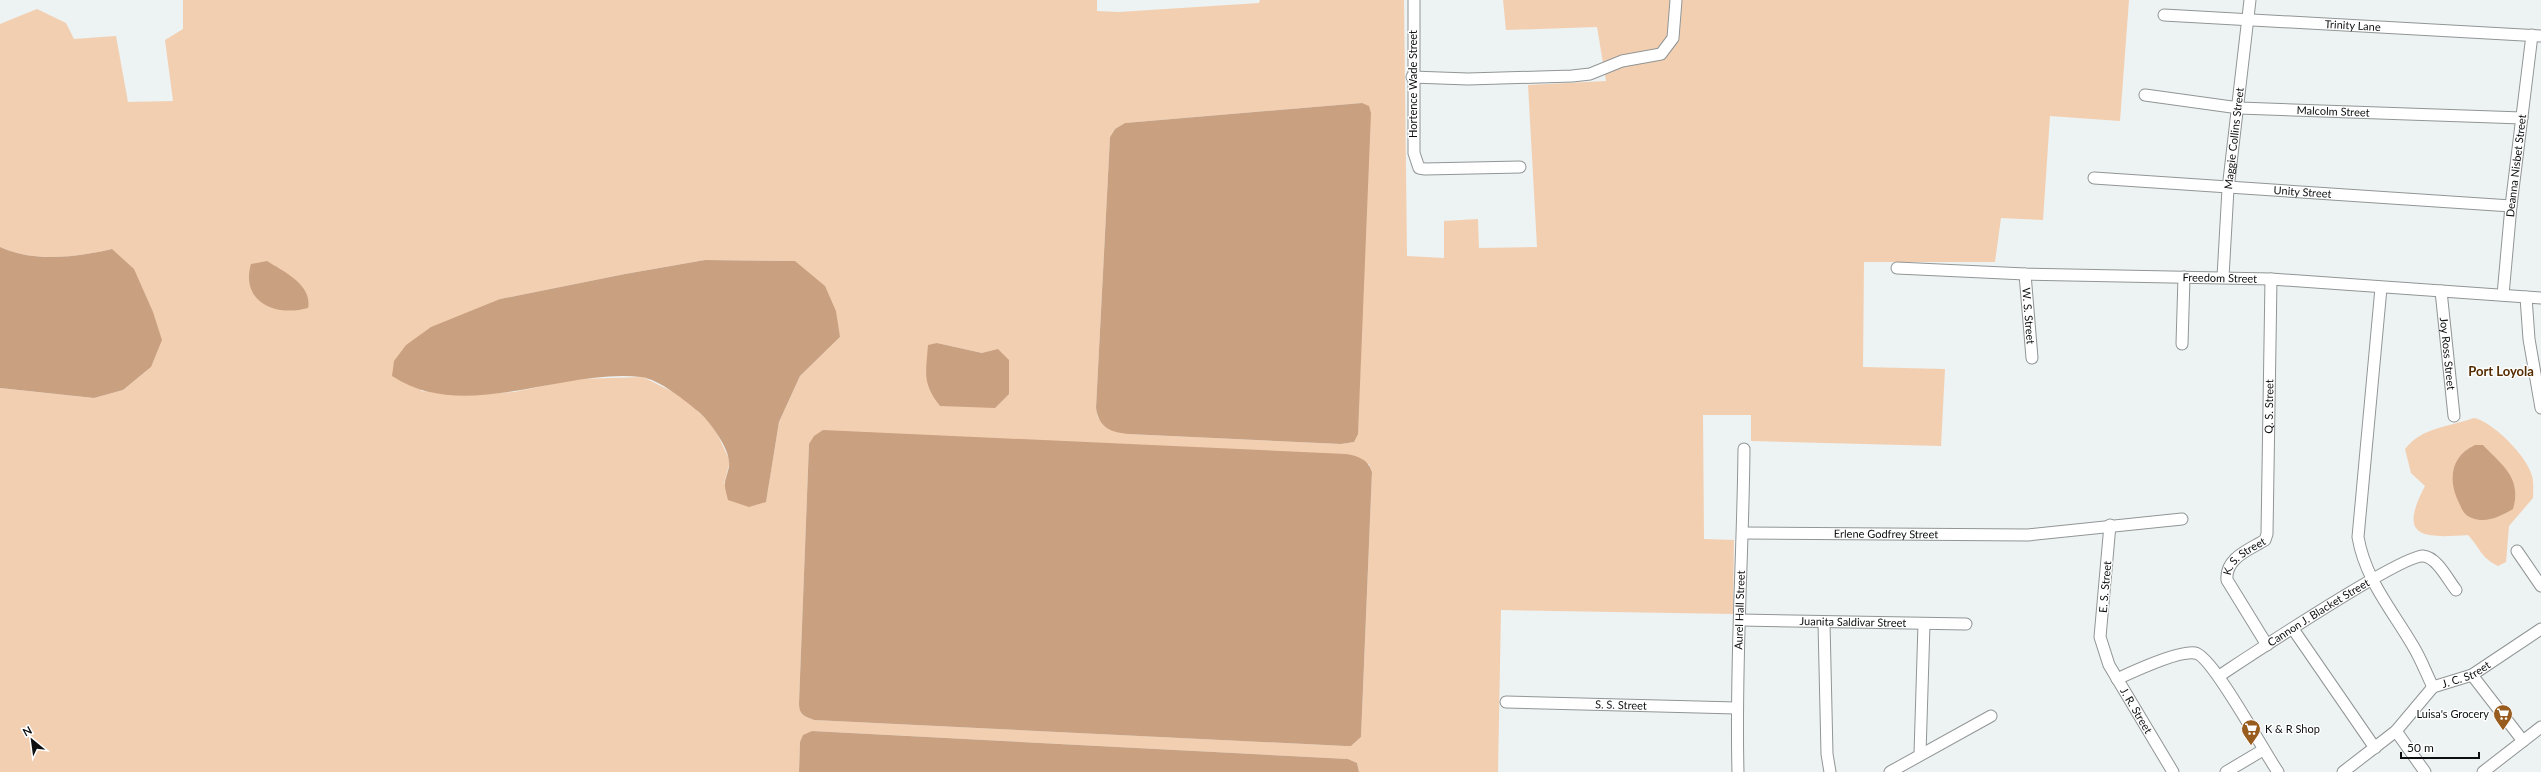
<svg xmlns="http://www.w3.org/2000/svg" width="2541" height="772" viewBox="0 0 2541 772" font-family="Lato,sans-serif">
<rect width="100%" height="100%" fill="#edf2f2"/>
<g fill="#f3cfb2" fill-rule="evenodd">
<path d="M183,0H1097V11L1119,12L1259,3L1260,0H1404L1407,256L1444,258V221L1478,219L1479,248L1537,247L1528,85L1606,81L1597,27L1506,30L1503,0H2129L2120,121L2050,116L2043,220L2001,218L1995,262H1864L1863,367L1945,369L1941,446L1751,441V415H1703L1704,539L1734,540L1733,614L1501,610L1498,772H1359L1357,763L1348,759L812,731L800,742L799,772H0V388L94,398L123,390L151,367L112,249C77,257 35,263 0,247V24L37,9L66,23L74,39L116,36L128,102L173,101L165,40L183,29ZM1362,103L1354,442L1341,444L1128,434L1098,418L1096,408L1110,137L1115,129L1125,123ZM705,260L795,261L840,337L800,376L779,422L766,501L724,484L730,461L713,425L681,396L643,377L576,379L514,392L462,395L421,391L467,314L500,299L625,274ZM937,343L982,353L962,406H940ZM809,444L1369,464L1372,472L1361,737L1351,746H1345L814,720C804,716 799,715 799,703Z"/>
<path d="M2474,418C2493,422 2527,456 2532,476C2534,482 2533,491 2533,498L2509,526L2506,562L2498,566C2480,557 2481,549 2468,535C2424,538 2397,539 2425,486L2411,473L2405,449C2422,427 2449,427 2474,418Z"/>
</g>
<g fill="#c9a180">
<path d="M1362,103L1369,106L1371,113L1358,434L1354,442L1341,444L1128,434C1109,432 1099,427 1096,408L1110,137L1115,129L1125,123Z"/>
<path d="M0,247C35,263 77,257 112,249L134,269L153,312L162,340L151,367L123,390L94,398L0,388Z"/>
<path d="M705,260L795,261L825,286L836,311L840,337L800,376L779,422L766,502L749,507L728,500C727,495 724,488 725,482C726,476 730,468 729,462C729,448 710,422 700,413C687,402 659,379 641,377C562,368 464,424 392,376L394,361L406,345L431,327L500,299L625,274Z"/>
<path d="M267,261C283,271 313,285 308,308C276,317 240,302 251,264Z"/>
<path d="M937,343L982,353L998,349L1009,360V394L995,408L940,406C922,383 926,373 928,345Z"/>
<path d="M823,430L1346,454C1358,456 1368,459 1372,472L1361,737L1351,746H1345L814,720C804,716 799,715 799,703L809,444L814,436Z"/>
<path d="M2475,445H2483C2503,466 2522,478 2513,509C2501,516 2486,524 2472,518C2465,516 2462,510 2460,505C2448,482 2449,457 2475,445Z"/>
<path d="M812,731L1348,759L1357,763L1359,772H799L800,742L803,735Z"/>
</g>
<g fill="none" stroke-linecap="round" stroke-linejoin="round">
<g stroke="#919595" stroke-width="13">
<g id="minor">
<path d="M1414,0V153L1419,168L1425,169L1520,167"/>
<path id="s1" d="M2164,15L2541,36"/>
<path d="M1412,77L1468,79L1572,76L1590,74L1622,61L1661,54L1673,38L1676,0"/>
<path id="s2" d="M2145,95L2239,108L2522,118"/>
<path id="s3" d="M2094,178L2511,206"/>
<path id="s4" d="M1897,268L2025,274L2271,279L2541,298"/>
<path id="s5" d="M2025,274L2032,358"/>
<path id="s6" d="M2223,277L2228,189L2250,0"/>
<path d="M2381,288L2358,537C2365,579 2392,610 2413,646C2421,659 2426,673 2433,687"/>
<path id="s7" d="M2441,291L2454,416"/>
<path id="s8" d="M2503,295L2511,206L2532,35"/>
<path d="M2526,297L2529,339L2541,408"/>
<path d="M2182,344L2184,277"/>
<path id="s9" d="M2110,525L2100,637L2109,665L2173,772"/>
<path id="s10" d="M1744,533L2028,535L2182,519"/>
<path d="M2517,551L2541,586"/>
<path id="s11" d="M1741,620L1966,624"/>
<path d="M1824,623L1827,754L1830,772"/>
<path d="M2293,629L2375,748"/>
<path id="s12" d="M2267,645L2227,580C2225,558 2249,550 2265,540L2267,534L2271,279"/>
<path d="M2472,675L2523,741"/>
<path id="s13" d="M2219,676C2248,657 2401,555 2423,556C2437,557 2448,580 2456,590"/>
<path d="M2117,679C2132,672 2179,650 2195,653C2212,655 2264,752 2278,772"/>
<path id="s14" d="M1506,702L1736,708"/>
<path d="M2396,731L2425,772"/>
<path d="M1920,754L1924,624"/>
<path id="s15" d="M1738,772C1735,664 1743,557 1744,449"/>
<path d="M1890,772L1991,716"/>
<path d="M2226,772L2263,750"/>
<path id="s16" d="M2343,772L2396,731L2433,687L2472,675L2541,629"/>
<path d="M2483,772L2541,727"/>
</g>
</g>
<use href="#minor" stroke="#fff" stroke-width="11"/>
</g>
<defs>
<g id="supermarket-pin" transform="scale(1)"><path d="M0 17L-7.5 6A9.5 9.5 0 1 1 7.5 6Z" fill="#995c1f" stroke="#fff"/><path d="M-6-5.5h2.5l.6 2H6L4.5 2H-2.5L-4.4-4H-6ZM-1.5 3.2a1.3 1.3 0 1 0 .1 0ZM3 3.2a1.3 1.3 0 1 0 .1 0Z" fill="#fff"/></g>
</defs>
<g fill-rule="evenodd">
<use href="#supermarket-pin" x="2503" y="714"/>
<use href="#supermarket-pin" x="2251" y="729"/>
</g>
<g text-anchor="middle" stroke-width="3" stroke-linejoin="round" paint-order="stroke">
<g font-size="11" fill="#0d0e0f" stroke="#fff">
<text dy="4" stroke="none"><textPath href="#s1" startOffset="189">Trinity Lane</textPath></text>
<text transform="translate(1413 84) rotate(-90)" y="4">Hortence Wade Street</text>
<text dy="4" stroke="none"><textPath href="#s2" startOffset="189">Malcolm Street</textPath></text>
<text dy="4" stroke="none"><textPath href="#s6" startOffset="139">Maggie Collins Street</textPath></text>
<text dy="4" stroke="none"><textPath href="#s8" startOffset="130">Deanna Nisbet Street</textPath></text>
<text dy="4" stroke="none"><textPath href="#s3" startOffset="209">Unity Street</textPath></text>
<text dy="4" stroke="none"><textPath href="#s4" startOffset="323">Freedom Street</textPath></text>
<text dy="4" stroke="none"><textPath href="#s5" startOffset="42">W. S. Street</textPath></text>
<text dy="4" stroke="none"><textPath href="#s7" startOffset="63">Joy Ross Street</textPath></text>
<text dy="4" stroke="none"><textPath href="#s12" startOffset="269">Q. S. Street</textPath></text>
<text dy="4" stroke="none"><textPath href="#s10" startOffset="142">Erlene Godfrey Street</textPath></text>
<text dy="4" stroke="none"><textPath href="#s12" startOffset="108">K. S. Street</textPath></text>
<text transform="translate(2105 587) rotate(-85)" y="4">E. S. Street</text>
<text dy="4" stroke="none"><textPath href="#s15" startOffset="162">Aurel Hall Street</textPath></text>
<text dy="4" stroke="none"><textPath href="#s13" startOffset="118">Cannon J. Blacket Street</textPath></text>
<text dy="4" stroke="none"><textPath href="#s11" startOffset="112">Juanita Saldivar Street</textPath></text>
<text dy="4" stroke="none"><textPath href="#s16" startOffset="160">J. C. Street</textPath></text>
<text dy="4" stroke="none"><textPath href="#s14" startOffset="115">S. S. Street</textPath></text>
<text dy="4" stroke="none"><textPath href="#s9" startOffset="195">J. R. Street</textPath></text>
</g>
<g font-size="11" fill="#0d0e0f" stroke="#fff" text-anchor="end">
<text x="2489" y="718">Luisa's Grocery</text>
<text x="2265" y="733" text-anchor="start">K &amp; R Shop</text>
</g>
<g font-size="13" font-weight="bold" fill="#552c00" stroke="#fff">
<text x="2501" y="376">Port Loyola</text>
</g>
</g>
<g transform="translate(32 740) rotate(331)" stroke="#ffffff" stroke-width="3" paint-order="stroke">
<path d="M0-3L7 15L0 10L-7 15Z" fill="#0d0e0f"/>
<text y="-6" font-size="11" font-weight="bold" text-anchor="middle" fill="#0d0e0f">N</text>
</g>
<path d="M2401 752v6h78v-6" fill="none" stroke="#0d0e0f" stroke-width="2"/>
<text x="2407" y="752" font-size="12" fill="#0d0e0f" stroke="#ffffff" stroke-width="3" paint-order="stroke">50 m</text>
</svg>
